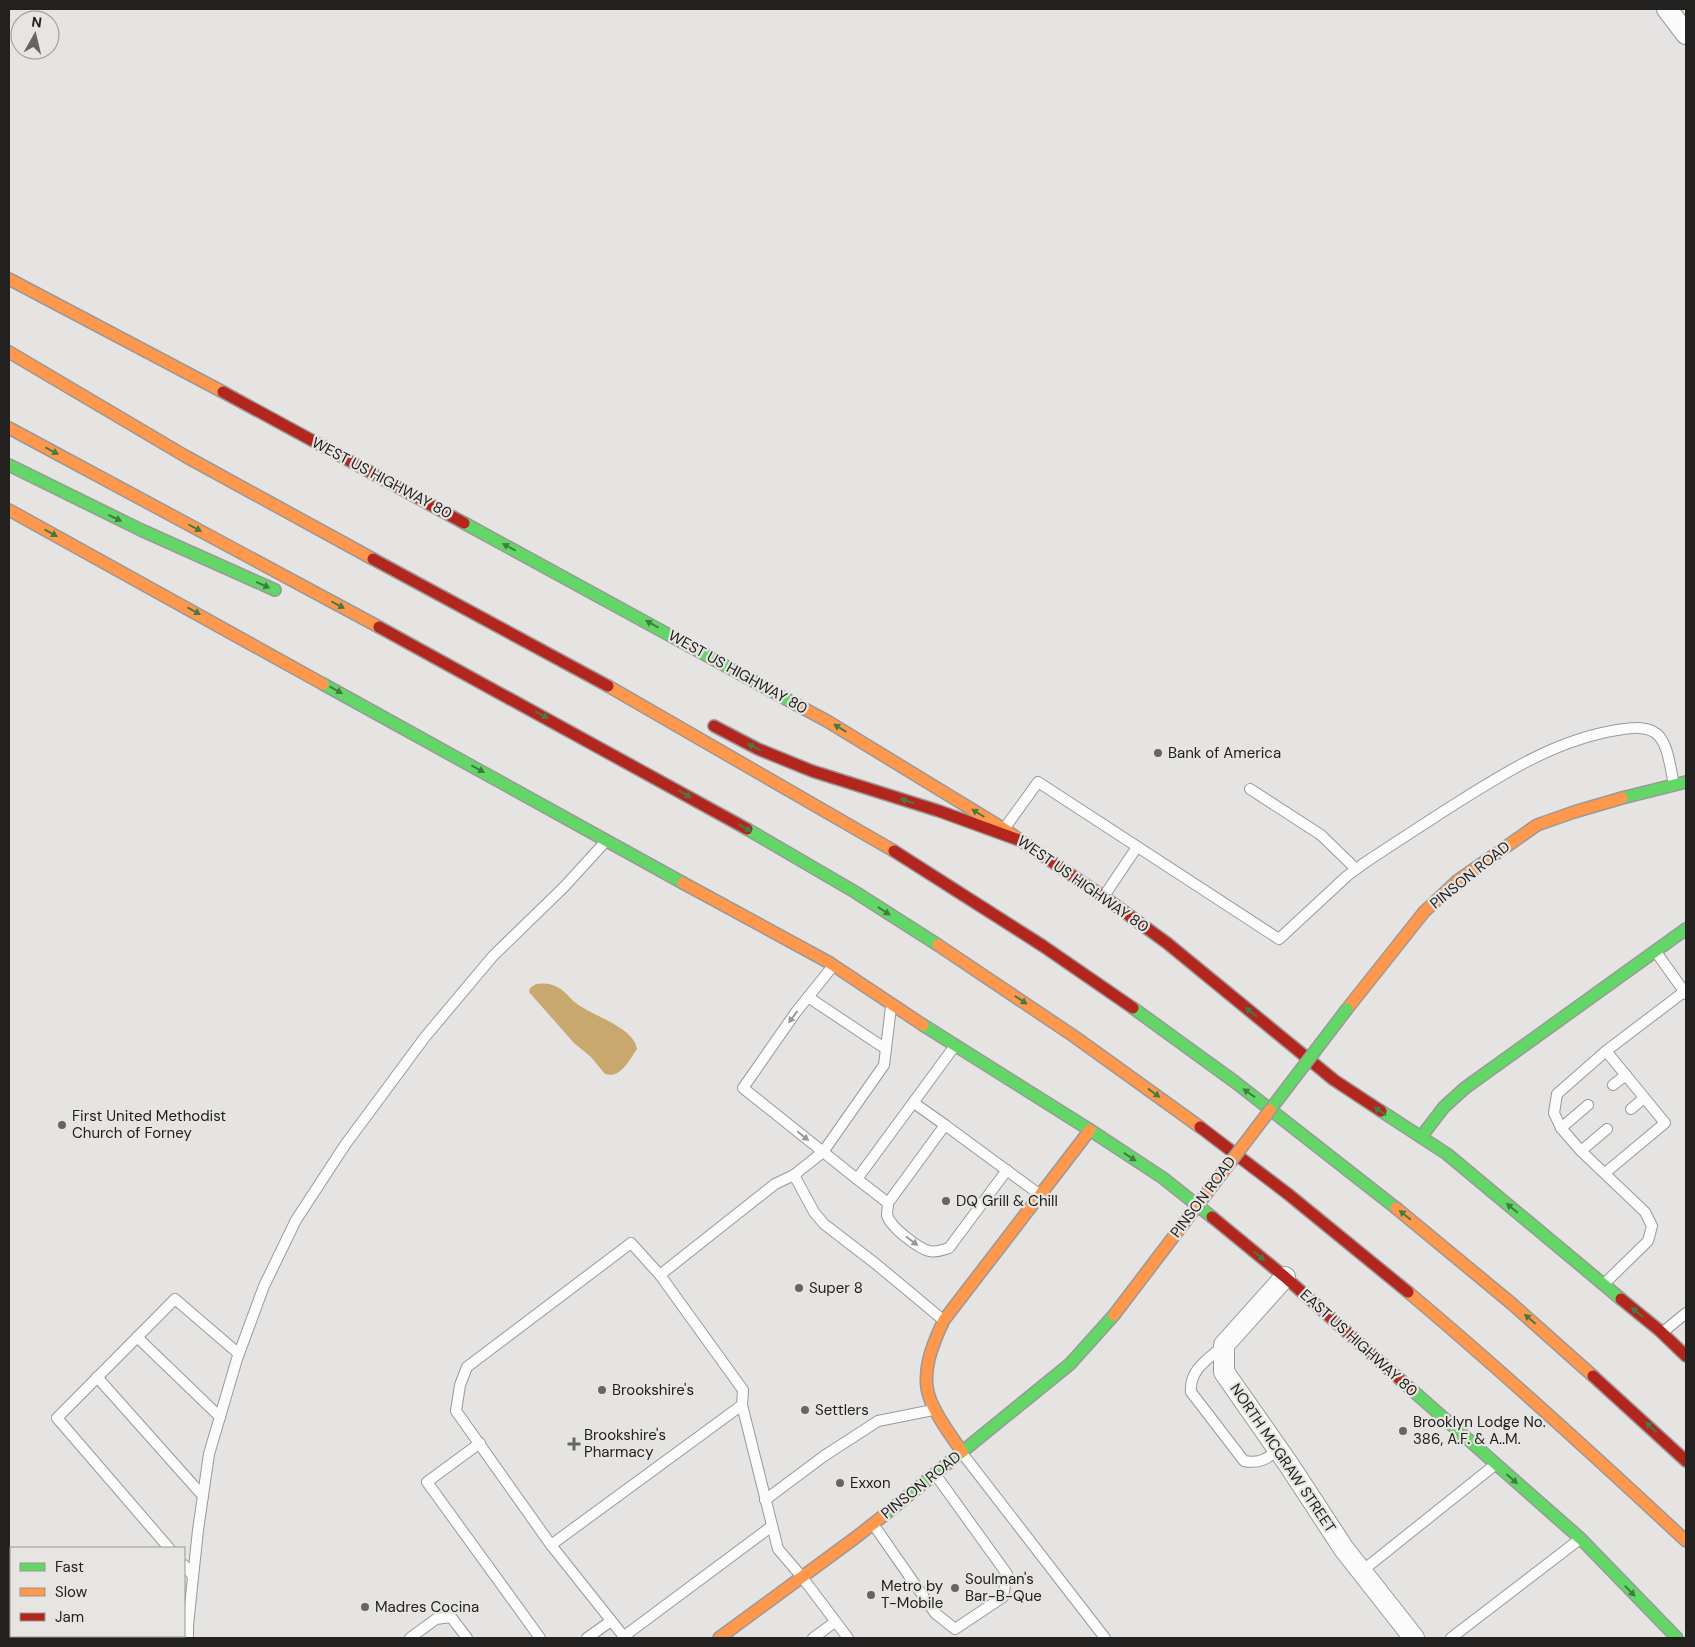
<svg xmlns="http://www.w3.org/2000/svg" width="1695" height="1647" viewBox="0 0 1695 1647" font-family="'DM Sans',sans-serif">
<rect width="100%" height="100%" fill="#e5e4e3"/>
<path fill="#c8a86e" d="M536,984C543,983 549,983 555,986C564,989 569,998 576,1003C592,1016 634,1027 637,1049C629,1060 621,1079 605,1074L591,1057L574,1043L529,992L530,988Z"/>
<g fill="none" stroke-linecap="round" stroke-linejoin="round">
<g stroke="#9a9998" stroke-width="12">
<g id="lane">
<path d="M1250,789L1321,835L1356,869"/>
<path d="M1004,829L1038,782L1279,939L1347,876L1363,864C1393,844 1424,824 1455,804C1506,772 1556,740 1617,730C1630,728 1646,725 1657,734C1669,745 1670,769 1674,784"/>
<path d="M1104,896L1137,847"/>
<path d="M1656,952L1686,994"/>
<path d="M833,966L796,1012L743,1088L857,1179"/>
<path d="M808,997L886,1049"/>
<path d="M1613,1085L1626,1075"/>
<path d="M914,1103L945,1125L888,1203L857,1179L954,1047"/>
<path d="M1631,1109L1644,1098"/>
<path d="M945,1125L1039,1194"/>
<path d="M1561,1128L1588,1105"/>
<path d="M1581,1151L1607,1129"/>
<path d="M1605,1173L1665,1123L1606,1051"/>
<path d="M794,1175L814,1212L824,1224L876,1264L942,1319"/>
<path d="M888,1203C888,1207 887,1212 887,1215C890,1227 918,1248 929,1251C936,1253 942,1250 949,1248L1007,1170"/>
<path d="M660,1275L775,1184L794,1175L823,1152L884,1065L891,1007"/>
<path d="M1605,1283L1648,1241L1652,1226L1645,1212L1581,1151L1561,1128L1554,1113L1557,1094L1606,1051L1685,991"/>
<path d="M1663,1332L1686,1313"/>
<path d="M137,1337L220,1417"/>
<path d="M1223,1346C1208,1359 1189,1370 1191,1392L1244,1461C1259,1464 1267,1459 1278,1450"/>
<path d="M97,1377L203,1496"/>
<path d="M480,1443L427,1482L540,1638"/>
<path d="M962,1453L1105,1638"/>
<path d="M765,1500L824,1456L878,1421L933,1410"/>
<path d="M873,1524L935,1613L955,1629L1003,1597L1007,1574L935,1474"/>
<path d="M551,1545L456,1411L460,1385L467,1367L631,1243L660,1275L743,1390L742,1405"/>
<path d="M169,1548L57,1418L175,1299L239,1354"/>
<path d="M184,1565L193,1576"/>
<path d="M1362,1571L1496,1464"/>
<path d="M623,1637L772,1526"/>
<path d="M188,1638V1625L198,1530L209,1454L237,1359L264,1286L296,1220L345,1145L425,1037L493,956L564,887L606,841"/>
<path d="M410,1638L436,1619L451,1617L467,1638"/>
<path d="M587,1638L611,1621"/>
<path d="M625,1638L551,1545L742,1405L778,1549L802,1577L848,1638"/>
<path d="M813,1638L835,1622"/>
<path d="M1451,1638L1580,1539"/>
</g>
</g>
<g stroke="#9a9998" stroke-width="22">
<g id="street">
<path d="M1667,9L1686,34"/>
<path d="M1285,1277L1224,1345V1372L1289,1465L1344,1549L1414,1638"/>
</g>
</g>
<g stroke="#9a9998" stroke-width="14">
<g id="fast">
<path d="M9,465L141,530L275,590"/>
<path d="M464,523L799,706"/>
<path d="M323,684L683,883"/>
<path d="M1622,798L1686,782"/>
<path d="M747,829L855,892L938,945"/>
<path d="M1133,1008L1235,1082L1396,1208"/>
<path d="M923,1025L1090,1130L1163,1178L1212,1217"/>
<path d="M1381,1111L1447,1154L1621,1299"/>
<path d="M1421,1137L1444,1107L1465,1088L1686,929"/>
<path d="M1412,1390L1581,1539L1677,1638"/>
<path d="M883,1516L1070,1364L1114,1315"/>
</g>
</g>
<g stroke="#9a9998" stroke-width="14">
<g id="slow">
<path d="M9,279L223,392"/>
<path d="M9,352L185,456L373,559"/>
<path d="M9,428L379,627"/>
<path d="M9,510L323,684"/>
<path d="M608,686L894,851"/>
<path d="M799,706L827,721L1004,829L1039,853"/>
<path d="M683,883L830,963L923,1025"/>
<path d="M938,945L1075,1037L1200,1127"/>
<path d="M1347,1009L1424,912L1457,881L1537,825L1574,812L1622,798"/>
<path d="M1396,1208L1511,1303L1593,1376"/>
<path d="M1408,1292C1503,1372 1595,1456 1686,1541"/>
<path d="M962,1452C951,1435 937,1418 930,1399C920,1373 933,1343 944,1320L1090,1130"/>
<path d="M719,1638L855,1538L883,1516"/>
</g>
</g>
<g stroke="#9a9998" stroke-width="14">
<g id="jam">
<path d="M223,392L464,523"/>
<path d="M373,559L608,686"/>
<path d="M379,627L747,829"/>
<path d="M714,726L758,749L812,771L939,811L1019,840"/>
<path d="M894,851L1043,946L1133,1008"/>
<path d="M1039,853L1104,897L1167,943L1334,1080L1381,1111"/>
<path d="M1200,1127L1288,1194L1408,1292"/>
<path d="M1212,1217L1285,1277L1412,1390"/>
<path d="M1621,1299L1659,1330L1686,1356"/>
<path d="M1593,1376L1686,1461"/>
</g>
</g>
<use href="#lane" stroke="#fbfbfb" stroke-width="10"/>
<use href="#street" stroke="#fbfbfb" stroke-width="20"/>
<use href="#fast" stroke="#63d668" stroke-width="11"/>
<use href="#slow" stroke="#ff974d" stroke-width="11"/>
<use href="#jam" stroke="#b3261e" stroke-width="11"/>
<g stroke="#9a9998" stroke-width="14" stroke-linecap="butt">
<path id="fast-bridge" d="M1270,1110L1347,1009"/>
</g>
<g stroke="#9a9998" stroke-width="14" stroke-linecap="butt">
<path id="slow-bridge" d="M1114,1315L1270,1110"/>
</g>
<use href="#fast-bridge" stroke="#63d668" stroke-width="11"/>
<use href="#slow-bridge" stroke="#ff974d" stroke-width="11"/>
</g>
<defs><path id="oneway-solid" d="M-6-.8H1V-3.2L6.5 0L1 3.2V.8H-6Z" transform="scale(1.25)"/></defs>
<g fill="#427c44">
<use href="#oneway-solid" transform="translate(52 451) rotate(28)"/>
<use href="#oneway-solid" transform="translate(115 518) rotate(25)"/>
<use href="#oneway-solid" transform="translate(195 528) rotate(28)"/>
<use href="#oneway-solid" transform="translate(51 533) rotate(29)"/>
<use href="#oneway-solid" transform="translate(509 547) rotate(-152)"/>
<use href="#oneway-solid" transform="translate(263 585) rotate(24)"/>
<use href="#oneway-solid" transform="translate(338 605) rotate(28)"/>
<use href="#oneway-solid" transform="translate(194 611) rotate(29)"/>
<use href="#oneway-solid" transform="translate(652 624) rotate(-151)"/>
<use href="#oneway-solid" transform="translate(336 690) rotate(29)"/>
<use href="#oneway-solid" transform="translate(542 715) rotate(29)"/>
<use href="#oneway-solid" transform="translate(840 728) rotate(-149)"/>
<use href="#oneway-solid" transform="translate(754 747) rotate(-153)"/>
<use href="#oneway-solid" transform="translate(478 769) rotate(29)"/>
<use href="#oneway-solid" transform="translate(685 794) rotate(29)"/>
<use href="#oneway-solid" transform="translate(907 801) rotate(-162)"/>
<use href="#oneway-solid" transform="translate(978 813) rotate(-148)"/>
<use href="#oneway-solid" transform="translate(745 828) rotate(29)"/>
<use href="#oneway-solid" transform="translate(884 911) rotate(33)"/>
<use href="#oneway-solid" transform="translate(1021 1000) rotate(34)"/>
<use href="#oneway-solid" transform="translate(1251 1012) rotate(-141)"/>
<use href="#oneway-solid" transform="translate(1154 1093) rotate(36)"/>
<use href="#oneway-solid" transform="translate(1249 1093) rotate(-144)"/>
<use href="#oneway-solid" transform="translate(1380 1111) rotate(-147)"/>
<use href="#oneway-solid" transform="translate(1130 1157) rotate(34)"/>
<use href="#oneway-solid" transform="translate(1512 1208) rotate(-140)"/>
<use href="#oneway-solid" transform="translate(1405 1215) rotate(-141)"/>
<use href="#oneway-solid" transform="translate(1259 1256) rotate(39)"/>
<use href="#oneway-solid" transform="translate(1637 1312) rotate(-141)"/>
<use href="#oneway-solid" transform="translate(1530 1319) rotate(-139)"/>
<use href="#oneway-solid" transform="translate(1651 1427) rotate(-137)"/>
<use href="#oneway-solid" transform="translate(1512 1479) rotate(41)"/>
<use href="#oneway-solid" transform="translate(1630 1591) rotate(46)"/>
</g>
<g fill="#999998">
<use href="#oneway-solid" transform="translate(793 1017) rotate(126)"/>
<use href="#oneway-solid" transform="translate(803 1136) rotate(39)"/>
<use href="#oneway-solid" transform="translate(912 1241) rotate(37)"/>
</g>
<g fill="#666564" stroke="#e6e5e2" stroke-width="2">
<circle cx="1158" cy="753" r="5"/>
<circle cx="62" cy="1125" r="5"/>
<circle cx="946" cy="1201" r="5"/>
<circle cx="799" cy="1288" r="5"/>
<circle cx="602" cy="1390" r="5"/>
<circle cx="805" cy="1410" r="5"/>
<circle cx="1403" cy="1431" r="5"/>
<path d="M571.5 1436.5h5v5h5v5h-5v5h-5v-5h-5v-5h5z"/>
<circle cx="840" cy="1483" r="5"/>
<circle cx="955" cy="1588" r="5"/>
<circle cx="871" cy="1595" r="5"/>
<circle cx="365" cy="1607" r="5"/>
</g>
<g text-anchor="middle" stroke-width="4.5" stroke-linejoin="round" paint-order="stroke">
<g font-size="15" fill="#222120" stroke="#e6e5e2">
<text transform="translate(382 478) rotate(28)" y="5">WEST US HIGHWAY 80</text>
<text transform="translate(738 672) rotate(29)" y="5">WEST US HIGHWAY 80</text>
<text transform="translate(1470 875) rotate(-39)" y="5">PINSON ROAD</text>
<text transform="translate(1083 884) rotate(35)" y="5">WEST US HIGHWAY 80</text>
<text transform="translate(1203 1197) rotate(-53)" y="5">PINSON ROAD</text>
<text transform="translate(1359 1343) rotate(42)" y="5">EAST US HIGHWAY 80</text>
<text transform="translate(1283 1458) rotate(56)" y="5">NORTH MCGRAW STREET</text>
<text transform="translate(921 1485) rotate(-39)" y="5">PINSON ROAD</text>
</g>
<g font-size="15" fill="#222120" stroke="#e6e5e2" text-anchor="start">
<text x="1168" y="758">Bank of America</text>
<text x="72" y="1121">First United Methodist<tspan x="72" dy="17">Church of Forney</tspan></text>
<text x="956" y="1206">DQ Grill &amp; Chill</text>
<text x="809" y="1293">Super 8</text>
<text x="612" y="1395">Brookshire's</text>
<text x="815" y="1415">Settlers</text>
<text x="1413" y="1427">Brooklyn Lodge No.<tspan x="1413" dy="17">386, A.F. &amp; A..M.</tspan></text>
<text x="584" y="1440">Brookshire's<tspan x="584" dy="17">Pharmacy</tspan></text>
<text x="850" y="1488">Exxon</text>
<text x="965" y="1584">Soulman's<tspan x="965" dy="17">Bar-B-Que</tspan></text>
<text x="881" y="1591">Metro by<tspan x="881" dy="17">T-Mobile</tspan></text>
<text x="375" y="1612">Madres Cocina</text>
</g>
</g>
<rect width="1695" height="1647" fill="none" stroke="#222120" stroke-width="20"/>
<rect x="10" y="1547" width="175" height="90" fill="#e6e5e2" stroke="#989794"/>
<rect x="20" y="1563" width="25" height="8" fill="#63d668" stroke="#989794"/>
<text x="55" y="1572" font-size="15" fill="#222120">Fast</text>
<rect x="20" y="1588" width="25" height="8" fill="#ff974d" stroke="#989794"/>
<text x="55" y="1597" font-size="15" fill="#222120">Slow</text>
<rect x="20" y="1613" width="25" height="8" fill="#b3261e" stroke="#989794"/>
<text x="55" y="1622" font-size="15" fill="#222120">Jam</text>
<g transform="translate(35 35) rotate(8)"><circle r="24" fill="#e6e5e2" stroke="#989794"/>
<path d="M0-4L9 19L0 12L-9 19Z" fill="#666564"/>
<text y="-8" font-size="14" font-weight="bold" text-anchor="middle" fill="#222120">N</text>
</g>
</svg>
